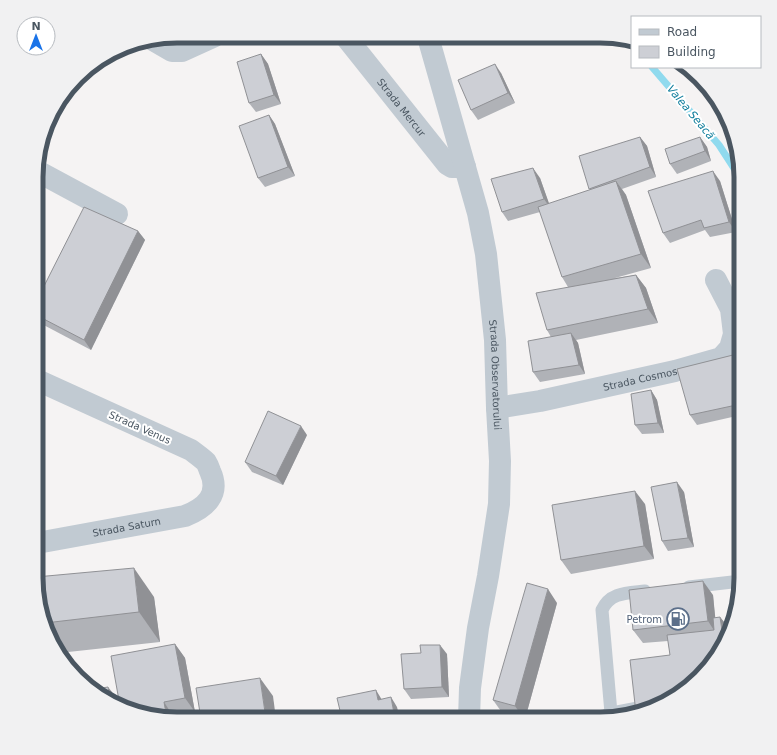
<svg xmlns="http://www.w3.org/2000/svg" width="777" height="755" viewBox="0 0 777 755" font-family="'DejaVu Sans',sans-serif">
<rect width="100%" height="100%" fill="#f5f3f3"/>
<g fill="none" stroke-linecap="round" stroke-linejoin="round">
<g stroke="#90daee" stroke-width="7">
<path d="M629,41L632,44"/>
<path d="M652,67L719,145L741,179"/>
</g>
<g stroke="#c1cad2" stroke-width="13">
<path d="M689,587L741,581"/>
<path d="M611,713L602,610C610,592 628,593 645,591"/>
<path d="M598,719L612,713L638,708"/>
</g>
<g stroke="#c1cad2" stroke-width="22">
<path id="s1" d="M345,36L447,164L452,167H465"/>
<path id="s2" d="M428,37L478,213L486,254L495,340L497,408L500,461L499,504L488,576L478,628L470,688L469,719"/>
<path d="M153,40L172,51H182L215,36"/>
<path d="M39,172L117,214"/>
<path id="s3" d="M497,408L540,401L675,371L721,358L730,348L734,334L731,309L716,280"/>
<path id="s4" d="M37,543L185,516C205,508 221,495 210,471C209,468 208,465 206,462C202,458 196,454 191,450L37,380"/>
</g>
</g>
<g fill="#b0b2b7">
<path d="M261,54L268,64L281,104L256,112L249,103Z"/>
<path d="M501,73L515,103L478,120L471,110Z"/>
<path d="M269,115L275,124L295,176L265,187L258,178Z"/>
<path d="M640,137L647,146L656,177L622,189L626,195L651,268L615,278L636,275L646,288L658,323L576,340L578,343L585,374L540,382L533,372L551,337L547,330L568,287L562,277L540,212L508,221L502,212L540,178L549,204L590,190L589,189Z"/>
<path d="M700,137L707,147L711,161L677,174L670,164Z"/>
<path d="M720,181L736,232L710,237L705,230L670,243L663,233Z"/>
<path d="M138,231L145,240L91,350L38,322V298Z"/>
<path d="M741,353V415L697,425L690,415Z"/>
<path d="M651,390L657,400L664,433L642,434L635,425Z"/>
<path d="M307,435L283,485L252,472L245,462Z"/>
<path d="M684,492L694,547L668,551L662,541Z"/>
<path d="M645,504L654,559L571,574L561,560Z"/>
<path d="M36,587L154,597L160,642L59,653L47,632Z"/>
<path d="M713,595L715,618L720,617L724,622L726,641L686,690L670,655L668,641L643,643L633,630Z"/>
<path d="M557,603L525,719H521L503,714L493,700Z"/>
<path d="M175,644L185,658L195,712L173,716L174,719H168L120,706Z"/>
<path d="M447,654L449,697L411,699L404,689Z"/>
</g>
<g fill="#909195">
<path d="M261,54L268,64L281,104L274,95Z"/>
<path d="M495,64L501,73L515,103L508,93Z"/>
<path d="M269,115L275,124L295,176L288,167Z"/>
<path d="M640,137L647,146L656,177L650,167Z"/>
<path d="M700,137L707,147L711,161L705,151Z"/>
<path d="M533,168L540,178L551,209L544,199Z"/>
<path d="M713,171L720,181L736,232L729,222Z"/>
<path d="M616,181L626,195L651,268L641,254Z"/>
<path d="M138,231L145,240L91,350L84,340Z"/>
<path d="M636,275L646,288L658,323L648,309Z"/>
<path d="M571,333L578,343L585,374L579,365Z"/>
<path d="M651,390L657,400L664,433L658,423Z"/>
<path d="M301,426L307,435L283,485L276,476Z"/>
<path d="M677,482L684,492L694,547L688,538Z"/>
<path d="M635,491L645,504L654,559L644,546Z"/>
<path d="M134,568L154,597L160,642L139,612Z"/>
<path d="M703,581L713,595L717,635L708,621Z"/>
<path d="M548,589L557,603L525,719H524L515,706Z"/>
<path d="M720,617L724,622L726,641L724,644Z"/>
<path d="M175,644L185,658L195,712L185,698Z"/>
<path d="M440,645L447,654L449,697L442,687Z"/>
<path d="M260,678L273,696L276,719H266Z"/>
<path d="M108,687L112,692L114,704L111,702Z"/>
<path d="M376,690L382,700H378Z"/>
<path d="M391,697L397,707L400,719H395Z"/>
<path d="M164,702L173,716L174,719H167Z"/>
</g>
<g fill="#cdcfd5" stroke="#909195">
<path d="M261,54L274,95L249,103L237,62Z"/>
<path d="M495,64L508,93L471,110L458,80Z"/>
<path d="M269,115L288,167L258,178L239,126Z"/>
<path d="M640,137L650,167L589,189L579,156Z"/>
<path d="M700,137L705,151L670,164L665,149Z"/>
<path d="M533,168L544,199L502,212L491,179Z"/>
<path d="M713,171L729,222L704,228L701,220L663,233L648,191Z"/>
<path d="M616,181L641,254L562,277L538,207Z"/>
<path d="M84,207L138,231L84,340L38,316V298Z"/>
<path d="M636,275L648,309L547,330L536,293Z"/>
<path d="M571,333L579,365L533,372L528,341Z"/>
<path d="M741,353V404L690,415L677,369Z"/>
<path d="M651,390L658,423L635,425L631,394Z"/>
<path d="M268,411L301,426L276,476L245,462Z"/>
<path d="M677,482L688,538L662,541L651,487Z"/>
<path d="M635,491L644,546L561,560L552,505Z"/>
<path d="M134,568L139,612L45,623L36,587V577Z"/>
<path d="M703,581L708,621L633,630L629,590Z"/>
<path d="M527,583L548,589L515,706L493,700Z"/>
<path d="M731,600H737L733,616Z"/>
<path d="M720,617L724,644L692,682L688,683V687L686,690L646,711L636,713L630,660L670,655L667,635L714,630L713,618Z"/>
<path d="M175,644L185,698L164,702L167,719L120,706L111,656Z"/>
<path d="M420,645H440L442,687L404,689L401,654L421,653Z"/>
<path d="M260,678L266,719H201L196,688Z"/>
<path d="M108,687L111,702L96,689Z"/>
<path d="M376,690L378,700L391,697L395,719H342L337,698Z"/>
<path d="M299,714L300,719H267Z"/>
</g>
<defs>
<g id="fuel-ring" transform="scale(1.15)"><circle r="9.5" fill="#fff" stroke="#5c6f8a" stroke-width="1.5"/><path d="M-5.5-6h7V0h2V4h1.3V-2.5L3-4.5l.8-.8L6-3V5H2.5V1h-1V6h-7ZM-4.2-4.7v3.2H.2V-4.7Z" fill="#5c6f8a"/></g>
</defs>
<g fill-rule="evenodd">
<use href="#fuel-ring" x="678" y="619"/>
</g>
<g text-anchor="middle" stroke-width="4" stroke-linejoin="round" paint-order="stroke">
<g font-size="10" fill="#4a5661" stroke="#fff">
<text dy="4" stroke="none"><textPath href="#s1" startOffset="91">Strada Mercur</textPath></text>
<text dy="4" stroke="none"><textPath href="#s2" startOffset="346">Strada Observatorului</textPath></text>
<text dy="4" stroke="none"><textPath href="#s3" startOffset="146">Strada Cosmos</textPath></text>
<text transform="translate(140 427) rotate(24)" y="4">Strada Venus</text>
<text dy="4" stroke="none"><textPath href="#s4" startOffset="91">Strada Saturn</textPath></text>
</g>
<g font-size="10" fill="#4e5e75" stroke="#fff" text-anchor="end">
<text x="662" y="623">Petrom</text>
</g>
<g font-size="11" font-style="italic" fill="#0c7c9b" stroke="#fff">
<text transform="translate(691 112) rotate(50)" y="4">Valea Seacă</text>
</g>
</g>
<path d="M0 0H777V755H0ZM177 43H600A134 134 0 0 1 734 177V578A134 134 0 0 1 600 712H177A134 134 0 0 1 43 578V177A134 134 0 0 1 177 43Z" fill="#f1f1f2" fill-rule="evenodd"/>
<path fill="none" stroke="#4a5661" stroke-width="5" d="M177 43H600A134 134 0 0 1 734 177V578A134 134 0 0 1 600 712H177A134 134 0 0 1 43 578V177A134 134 0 0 1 177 43Z"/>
<rect x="631" y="16" width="130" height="52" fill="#ffffff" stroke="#b7bbc0"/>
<rect x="639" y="29" width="20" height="6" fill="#c1cad2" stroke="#b7bbc0"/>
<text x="667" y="36" font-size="12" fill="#4a5661">Road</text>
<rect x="639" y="46" width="20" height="12" fill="#cdcfd5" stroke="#b7bbc0"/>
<text x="667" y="56" font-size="12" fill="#4a5661">Building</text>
<g transform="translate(36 36)"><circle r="19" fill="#ffffff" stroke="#b7bbc0"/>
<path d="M0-3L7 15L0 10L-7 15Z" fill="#1a73e8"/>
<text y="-6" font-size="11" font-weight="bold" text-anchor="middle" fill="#4a5661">N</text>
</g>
</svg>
